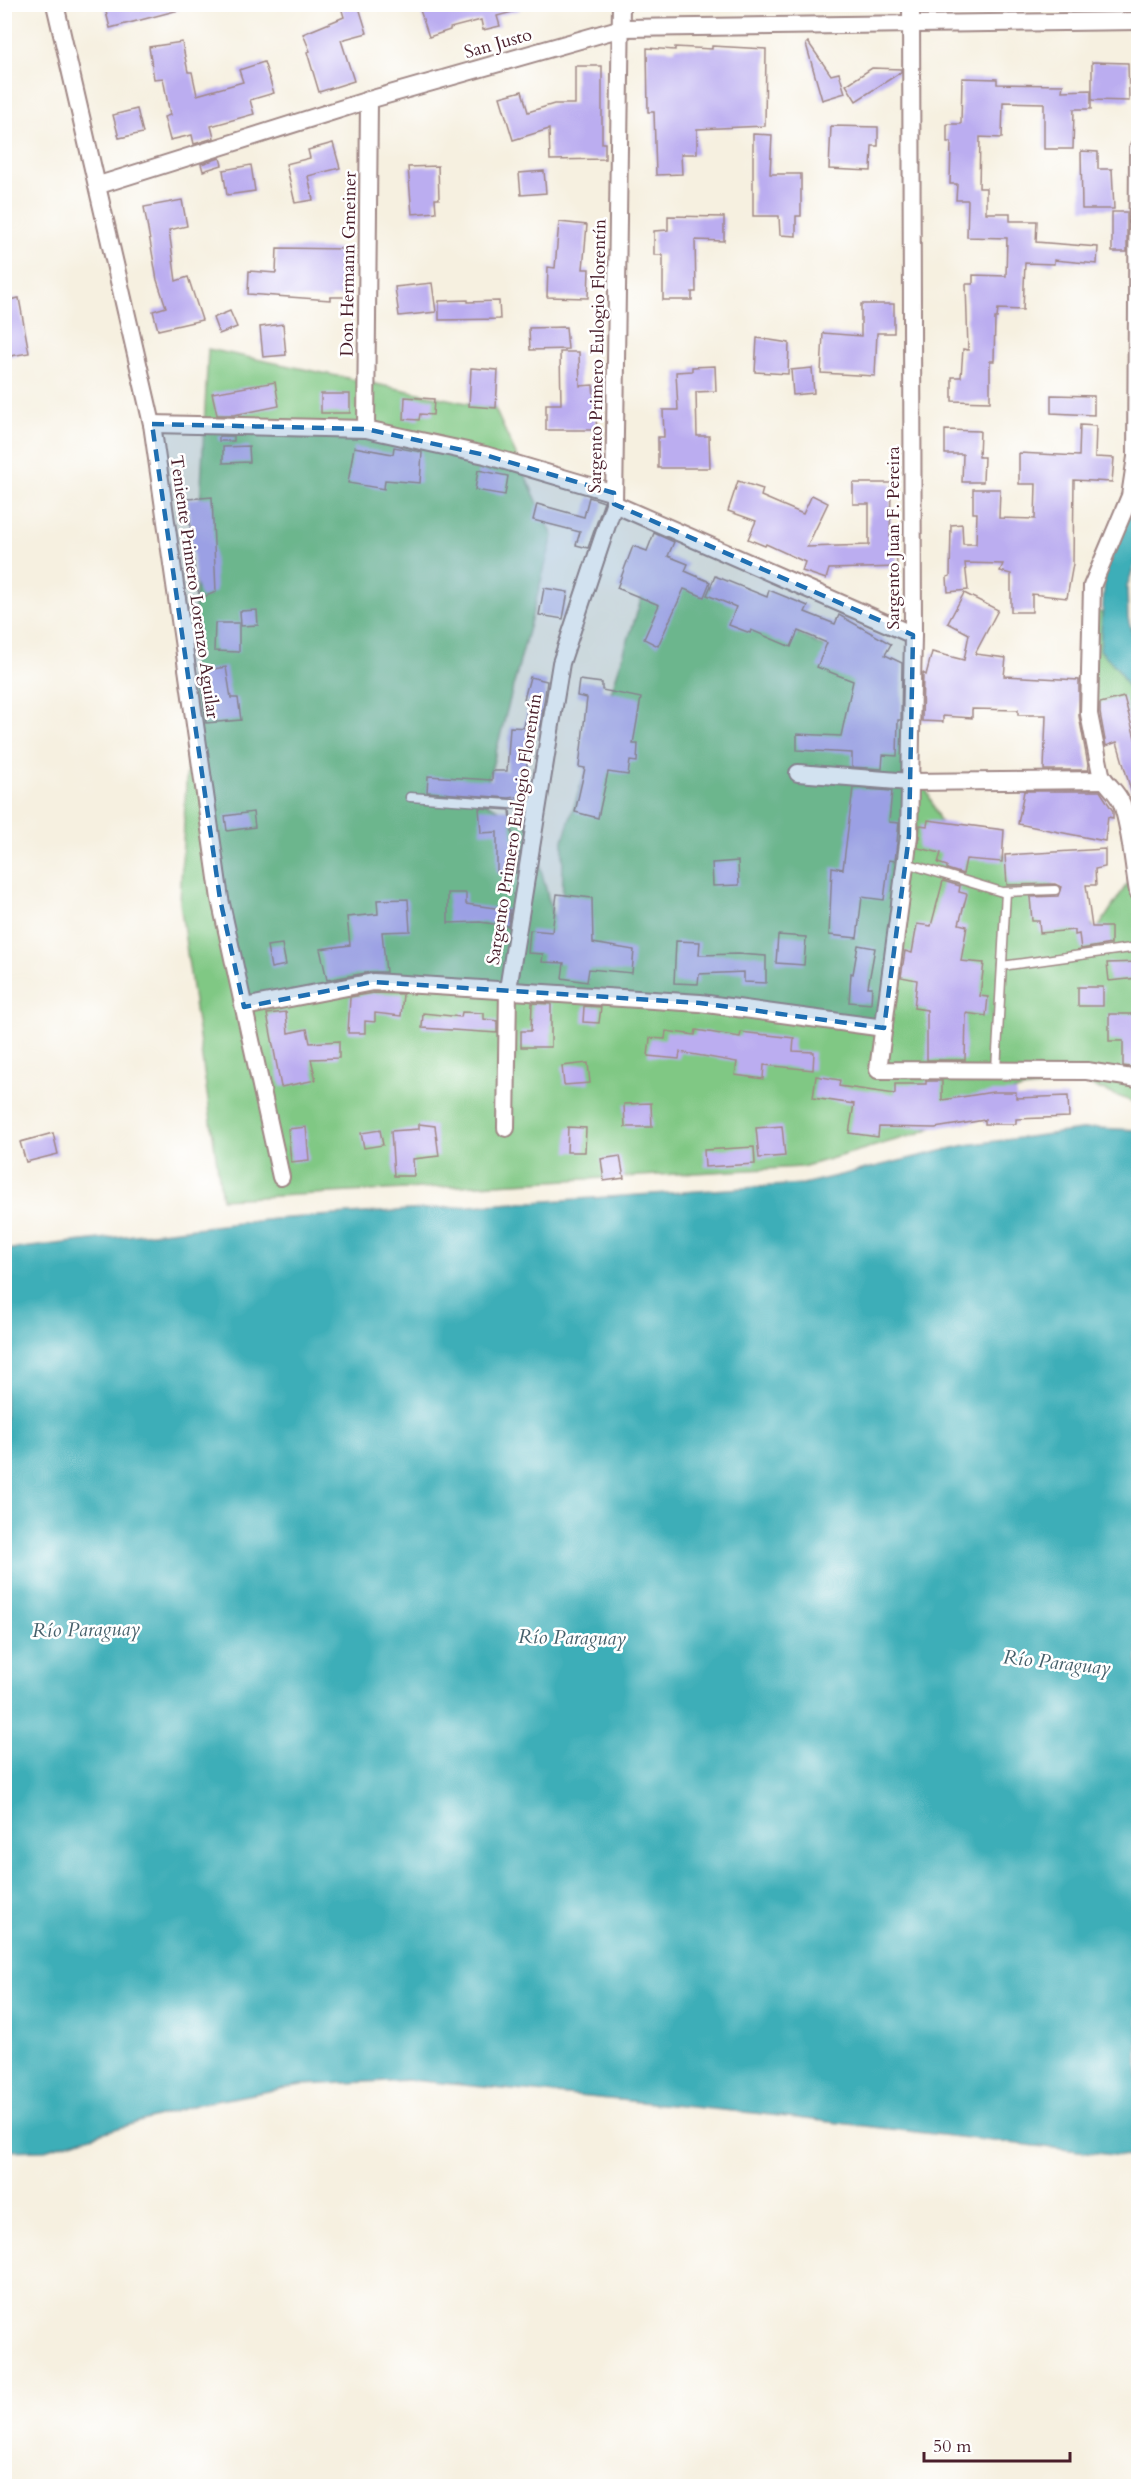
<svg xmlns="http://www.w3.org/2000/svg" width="1143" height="2491" viewBox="0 0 1143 2491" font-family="Cardo,serif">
<rect width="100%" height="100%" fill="#fff"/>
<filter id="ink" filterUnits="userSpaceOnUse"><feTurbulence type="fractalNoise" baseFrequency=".0167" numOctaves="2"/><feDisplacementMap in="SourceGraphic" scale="12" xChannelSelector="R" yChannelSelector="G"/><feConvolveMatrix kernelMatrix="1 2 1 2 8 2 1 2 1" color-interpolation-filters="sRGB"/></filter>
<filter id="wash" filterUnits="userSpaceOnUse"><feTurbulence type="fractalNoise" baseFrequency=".008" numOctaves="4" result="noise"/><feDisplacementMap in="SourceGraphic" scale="24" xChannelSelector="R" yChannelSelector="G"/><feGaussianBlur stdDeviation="1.35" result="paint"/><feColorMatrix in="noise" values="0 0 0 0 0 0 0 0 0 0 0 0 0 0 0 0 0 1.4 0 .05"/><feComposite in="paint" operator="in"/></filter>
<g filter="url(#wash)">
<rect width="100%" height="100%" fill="#f6f0e0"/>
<g fill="#80c884" stroke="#657458" stroke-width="1.5">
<path d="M208,349L495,409L553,536L483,801L530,826L562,952L563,840L655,557L878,676L948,840L1028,861L1097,930L1138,867V1104L1082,1082L1021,1089L917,1134L802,1167L222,1199L180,903Z"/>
<path d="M1093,609L1138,630V772L1093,700Z"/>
</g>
<g fill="#3eaeb8" stroke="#446672" stroke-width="1.5">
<path d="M1138,493V556L1127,586L1128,618L1138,657V706L1117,668L1100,650L1105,571Z"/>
<path d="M1096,1128L1138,1130V2158L754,2113L411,2080L301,2085L199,2104L45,2150L5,2151V1250L274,1219L803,1184L966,1145Z"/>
</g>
<g id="blocks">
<g fill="#bbadf0">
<path d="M104,4H178L179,10L110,28Z"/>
<path d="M340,4H358L367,33L341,40L354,81L319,92L307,52L310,51L303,34L344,17Z"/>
<path d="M418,4H519L520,10L497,16L500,26L483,30L481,20L450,28V30L429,37Z"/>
<path d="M182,42L188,72H192L197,95L243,82L239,70L264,62L274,93L250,100L254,114L211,126L214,138L194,144L192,135L170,140L164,117L170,115L163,78L154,79L149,47Z"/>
<path d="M808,42L831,75L839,73L845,93L822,100L806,44Z"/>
<path d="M712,46L766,49L765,126L697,129V154H681L682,174L656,175L654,112H648L647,48L675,50V47L712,49Z"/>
<path d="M1092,62L1128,63L1129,101L1092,100Z"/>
<path d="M575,66H602V143H605V159L550,160L549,129L513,140L500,97L522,91L528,112L554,104H575Z"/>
<path d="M872,68L901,69V72L856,101L846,85Z"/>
<path d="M962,78L997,79V84L1063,85L1062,91L1091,90V109H1074L1073,149H1044V103L1003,102L1002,138L980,137L979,188H986V213H1010V221H1037L1036,242L1098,247L1097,264L1054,260V264L1025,263L1023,310L998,309L997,318H995L994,361H990V402L952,401V377H961L963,349L968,350L966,284H973V275L1006,276L1007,238L967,237L968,200H956L957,184H950L951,142H947V124H961Z"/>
<path d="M137,109L143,133L119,138L113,115Z"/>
<path d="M831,126L878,127V146H872L871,171L829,169Z"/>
<path d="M753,134L772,135L770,174H801V216H796V236L780,235L779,216H753Z"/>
<path d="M333,143L340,168L308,176L313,200L295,203L286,164L310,158L308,150Z"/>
<path d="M1081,151L1098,152V169H1112L1114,209H1082Z"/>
<path d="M220,158L222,165L203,171L201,164Z"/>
<path d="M251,165L255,191L227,195L223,170Z"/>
<path d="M438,166L439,199H435L436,212L412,214L408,167Z"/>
<path d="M544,171L546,193L521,195L519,173Z"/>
<path d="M182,200L187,226L169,230L176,281L188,277L202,320L158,330L153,311L166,307L157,280L144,207Z"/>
<rect x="1112" y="212" width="15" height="40"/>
<path d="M668,216L724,217V241L695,240L696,292H692V300H663V255H654V231L668,230Z"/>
<path d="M559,222L587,225L583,269H589L588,298L547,297L548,267L555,268Z"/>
<path d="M277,248L348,249L347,297H330V300L248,294L249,271L276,273Z"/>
<path d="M432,283L436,312L399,316L395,287Z"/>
<path d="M19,298L29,353L4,357V301Z"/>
<path d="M468,300V302L499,301L500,319L439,320V301Z"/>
<path d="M861,304H894V333H877L875,376L821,373L823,333L861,336Z"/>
<path d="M230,311L237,327L219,334L213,318Z"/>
<path d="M283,324L286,355L263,357L260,327Z"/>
<path d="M566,327L568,349L530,350L529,328Z"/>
<path d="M757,338L789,343L788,374L755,372Z"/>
<path d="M560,352H579L580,386L593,385L597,430H546V404H561Z"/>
<path d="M715,366L716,391L696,392L697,436H709L710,468H658V437H664L663,410H678L676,372L692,371V367Z"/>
<path d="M471,368L498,370L496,408L469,406Z"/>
<path d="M812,368L814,393L793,395L791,370Z"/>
<path d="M275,382L279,406L234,415H217L212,393Z"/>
<rect x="321" y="394" width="29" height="19"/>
<path d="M1051,395L1094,396V415L1051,413Z"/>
<path d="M405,397L434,399L433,415L420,414L419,420L404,419Z"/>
<path d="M1080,425L1096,426L1095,457L1114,458L1112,482L1074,480L1073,564L1067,598L1032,594V612H1011V574L1000,571L1003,564L965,563L968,590L948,592L947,577L950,576L951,525L962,524L963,544H976L977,513H973V489H1000L999,518L1035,519L1036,484H1019V453L1079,456Z"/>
<path d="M945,430L980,431L979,457H984L983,482H962L963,454H945Z"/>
<rect x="219" y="436" width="15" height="5"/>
<path d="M249,446L250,462L223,463V447Z"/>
<path d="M354,447L393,454L394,447L422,452L420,483L385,480L384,489L348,483Z"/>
<path d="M478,470L508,476L505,495L475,490Z"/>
<path d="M738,481L763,489L761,496L803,514L812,495L828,503L807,547L869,545V504H853V483H891L890,544H896L897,567L829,569L826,579L802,571L805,562L766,544L765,546L748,539L756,521L728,511Z"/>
<path d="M212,497L216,592L201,598L196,584L188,499Z"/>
<path d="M589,497L604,502L588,548L576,545L580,532L533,520L537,504L584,517Z"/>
<path d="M654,533L674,542L668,556L688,564L685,571L710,582L704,597L684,589L658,646L644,639L659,605L617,588L633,546L647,551Z"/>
<path d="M715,576L767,597L769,590L808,606L805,612L835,624L839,615L891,644L885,655L902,663L901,720H898L897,756L883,755L882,769L852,767V753L797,750V734L841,736L853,681L817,667L827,643L798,631L791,647L751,630L750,633L729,625L736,607L707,595Z"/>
<path d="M544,588L568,592L563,619L539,615Z"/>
<path d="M964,593L998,610L975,654L1006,658L1004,676L1079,680V716L1089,770H1044L1046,715H1018V710L972,709V718L943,716V722L922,721L923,673L926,675L932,652L964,660L969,634L948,623Z"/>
<path d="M257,610L258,625L241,626L240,611Z"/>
<path d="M215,623H239V652L214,651Z"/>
<path d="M226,667L231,698H238L241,720L206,723L200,671Z"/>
<path d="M530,677L547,681L540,730L524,727L529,700L524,699Z"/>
<path d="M579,680L602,683V690L641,698L633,744H638L637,762L630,761L628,775L608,772L598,818L575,812L585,768L579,767L587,698L577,696Z"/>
<path d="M1124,697L1138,749V800L1134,801L1117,742L1106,746L1100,713V703Z"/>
<path d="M510,727L529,728L525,796L509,798L427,792L428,776L492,780V771H507Z"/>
<path d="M853,788L892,791L889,822L899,823L895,861L889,860L884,900L862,897L857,938L829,935L832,867L843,869Z"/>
<path d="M1024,791H1100L1113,811V818L1108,817L1105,841L1018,824Z"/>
<path d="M479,808L510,810L514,852H519L516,873H497V832L481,833Z"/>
<path d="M253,812L255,827L227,831L225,816Z"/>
<path d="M928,820L1004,830L1002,862L966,859L963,874L947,869V866L938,863L941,853L918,848L920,825L927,826Z"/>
<path d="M1105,849V867L1095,869L1096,885H1086L1092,927H1111V944L1081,949L1079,934L1075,935V930L1040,933L1039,921H1032L1030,897L1058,896L1061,887L1055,884L1007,885L1005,855Z"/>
<path d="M738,861L739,885L713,886L712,863Z"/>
<path d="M943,881L960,886L959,892L967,894L959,924L967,926L961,961L984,963L980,996L988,997L986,1016L966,1013L965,1060H927V1010L914,1008L917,980L901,977L905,951L912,953L917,924L931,926Z"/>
<path d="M448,893H466V904L510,910L508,926L480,922L448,923Z"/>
<path d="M557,894L592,898L593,943L634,950L632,973L589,969L587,982L562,978L564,963L542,962L543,954L528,953L530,930L552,932Z"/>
<path d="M408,899L410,931L382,932L386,972H371L327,980L320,949L350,945L347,917L378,914L377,900Z"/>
<path d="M778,935L806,937L804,965L776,963Z"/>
<path d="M676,941L700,942L699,955L738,954L766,956V983L744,982V972L699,974L698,984L674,983Z"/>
<path d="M282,944L286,965L271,968L267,946Z"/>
<path d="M858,945L875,948L868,987H872L871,1004L849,1002L851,973L853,974Z"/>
<path d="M1138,962V978L1109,981L1107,963Z"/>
<rect x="1078" y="987" width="25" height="19"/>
<path d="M374,993L403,994L401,1016L375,1013V1022L365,1021V1033H348L350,997Z"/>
<path d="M532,1003L551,1004V1047H521V1031H531Z"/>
<path d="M584,1006L601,1007L599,1023L583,1022Z"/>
<path d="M286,1012L288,1033L307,1029L310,1043L339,1041V1058L311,1059L316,1080L281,1087L267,1014Z"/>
<path d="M462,1012L484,1013V1019L497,1021V1033L422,1028L423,1013L461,1017Z"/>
<path d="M1109,1014H1138V1068L1123,1066V1041H1109Z"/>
<path d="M696,1030L740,1037L741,1032L794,1038L793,1051L814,1052L813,1070L764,1065L763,1079L735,1075L737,1062L680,1052L679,1059L648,1056L650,1038L665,1039L666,1031L695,1035Z"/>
<path d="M588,1063L590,1083L564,1085L562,1066Z"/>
<path d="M816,1076L840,1080L839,1086L895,1094V1084H926V1081H942V1100L993,1092H1016V1098L1068,1096L1069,1117L1016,1119V1124H985V1120L935,1128L879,1127L878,1137L849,1133L854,1104L813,1098Z"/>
<path d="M651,1103L652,1127H625L624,1104Z"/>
<path d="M419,1124L435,1126L439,1156L413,1159L414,1176H394L391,1131L419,1129Z"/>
<path d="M782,1126L785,1156L759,1158L756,1128Z"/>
<path d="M306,1127L309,1160L291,1162L288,1129Z"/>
<path d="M568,1127L586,1128L585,1152H567Z"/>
<path d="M380,1130L383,1145L364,1148L361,1133Z"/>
<path d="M53,1133L58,1154L26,1162L20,1142Z"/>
<path d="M754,1147L755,1164L705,1167L704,1150Z"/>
<path d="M620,1156L624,1178L604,1181L601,1159Z"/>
</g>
</g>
</g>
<g filter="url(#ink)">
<use href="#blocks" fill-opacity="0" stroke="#a08886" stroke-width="1.5"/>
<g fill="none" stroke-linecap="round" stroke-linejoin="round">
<g stroke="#a08886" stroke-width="11">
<g id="lane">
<path d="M410,797L538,806"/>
<path d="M906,863L1002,892L1055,890"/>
<path d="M1002,966L1138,947"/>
<path d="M996,1070L1006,892"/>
</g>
</g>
<g stroke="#a08886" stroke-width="20">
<g id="street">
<path d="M55,4L152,424L220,899L281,1177"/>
<path d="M911,4L913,635L909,836L878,1070L1087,1071L1138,1079"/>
<path d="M1138,148L1136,457L1130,496L1092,586L1089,714L1101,774C1106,785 1117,791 1122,804C1131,831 1133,863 1138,892"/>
<path d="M99,185L369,100L622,28L1138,21"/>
<path d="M152,424L366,429L485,455L614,493"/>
<path d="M366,429L369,100"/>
<path d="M614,504L913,635"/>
<path d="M798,773L910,782L1104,780"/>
<path d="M244,1007L373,982L700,1003L884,1028"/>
<path d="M506,1128L508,989L561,663L614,504L621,4"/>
</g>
</g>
<use href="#lane" stroke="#fff" stroke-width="8"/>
<use href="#street" stroke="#fff" stroke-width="16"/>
</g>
</g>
<path fill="#1f6fb2" fill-opacity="0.2" stroke="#1f6fb2" stroke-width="4.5" stroke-dasharray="12 8" stroke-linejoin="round" d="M152,424L366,429L485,455L614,493V504L913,635L909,836L884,1028L700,1003L373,982L244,1007L220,899Z"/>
<g text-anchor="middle" stroke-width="5" stroke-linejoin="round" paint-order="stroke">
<g font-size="18" fill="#4a1f2b" stroke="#fff">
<text transform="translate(498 43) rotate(-16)" y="6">San Justo</text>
<text transform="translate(348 264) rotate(-89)" y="6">Don Hermann Gmeiner</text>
<text transform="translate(597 356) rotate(-89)" y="6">Sargento Primero Eulogio Florentín</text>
<text transform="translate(893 538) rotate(-90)" y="6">Sargento Juan F. Pereira</text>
<text transform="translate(195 587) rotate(82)" y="6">Teniente Primero Lorenzo Aguilar</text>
<text transform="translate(514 829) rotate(-81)" y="6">Sargento Primero Eulogio Florentín</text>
</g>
<g font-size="20" font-style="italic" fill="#455f6a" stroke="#fff">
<text transform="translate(86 1629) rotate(-1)" y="7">Río Paraguay</text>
<text transform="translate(572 1637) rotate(1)" y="7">Río Paraguay</text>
<text transform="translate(1057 1662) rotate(6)" y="7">Río Paraguay</text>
</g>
</g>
<rect width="1143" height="2491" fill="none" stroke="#fff" stroke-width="24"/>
<path d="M924 2452v9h146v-9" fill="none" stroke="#4a1f2b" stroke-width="3"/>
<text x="933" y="2452" font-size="18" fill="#4a1f2b" stroke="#ffffff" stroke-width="4.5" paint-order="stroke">50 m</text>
</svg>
